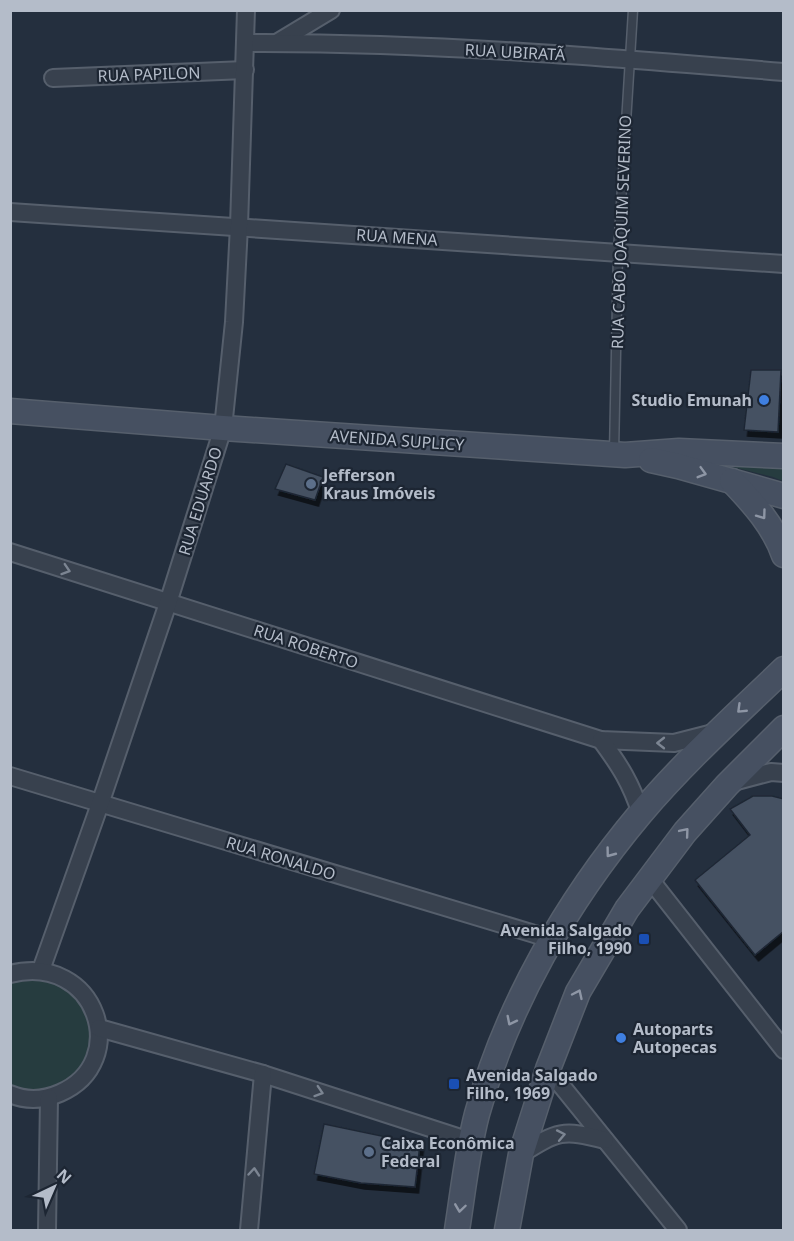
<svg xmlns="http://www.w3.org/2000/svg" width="794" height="1241" viewBox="0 0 794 1241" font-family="'Noto Sans',sans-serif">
<defs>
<filter id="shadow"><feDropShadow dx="3.5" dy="6" stdDeviation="0" flood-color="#0009"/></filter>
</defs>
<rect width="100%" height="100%" fill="#242f3e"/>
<g fill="#263c3f">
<path d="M697,458L783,466V481L773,477Z"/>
<path d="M21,975L70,986L95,1030L88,1063L48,1093L11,1089V980Z"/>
</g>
<g fill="#455162" stroke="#1f2835" stroke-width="1.5" filter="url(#shadow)">
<path d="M751,370H781L778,432L744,430Z"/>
<path d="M286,464L323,477L315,500L275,489Z"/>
<path d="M753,796H772L784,799V931L755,955L695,880L750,835L730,809Z"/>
<path d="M324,1124L420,1144L415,1187L361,1183L314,1174Z"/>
</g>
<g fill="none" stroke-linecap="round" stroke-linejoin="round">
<g stroke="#565f6c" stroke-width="11">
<path id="lane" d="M614,454L618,252L633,10"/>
</g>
<g stroke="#565f6c" stroke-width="20">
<g id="street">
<path d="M278,42L331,10"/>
<path d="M247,43C426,42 605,57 784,72"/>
<path d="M53,78L245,70"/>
<path d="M10,212L784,264"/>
<path d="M10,552L601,740L674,743L717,732"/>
<path d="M601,740C620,766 631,783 641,814"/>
<path d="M10,776L551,939"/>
<path d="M733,782L771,772L784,773"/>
<path d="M649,878L784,1050"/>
<path d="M41,970L100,804L168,603L223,428L234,322L239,226L246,10"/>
<path d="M10,974C97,952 132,1062 60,1093C44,1100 26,1101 10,1094"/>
<path d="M99,1028L263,1074L470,1141"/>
<path d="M548,1069L678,1230"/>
<path d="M521,1154C558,1131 562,1129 605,1140"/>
<path d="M47,1230L49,1098"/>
<path d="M249,1230L263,1074"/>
</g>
</g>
<g stroke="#565f6c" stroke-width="27">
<g id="secondary">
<path d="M10,411L223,428L625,455L679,451L784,456"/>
<path d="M651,460L678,466L784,496"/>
<path d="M732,481C753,503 774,526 784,555"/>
<path d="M457,1230C463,1192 467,1152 477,1114C507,1005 567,901 640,814C684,762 735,716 784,669"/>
<path d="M507,1230L521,1154L548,1069L578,992L627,909L685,832L727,785L784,728"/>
</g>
</g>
<use href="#lane" stroke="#38414e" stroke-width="8"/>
<use href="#street" stroke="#38414e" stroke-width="16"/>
<use href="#secondary" stroke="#465061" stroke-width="24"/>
</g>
<defs><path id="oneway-chevron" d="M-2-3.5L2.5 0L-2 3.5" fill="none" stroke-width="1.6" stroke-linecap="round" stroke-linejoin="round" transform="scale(1.5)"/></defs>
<g stroke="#8e96a5">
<use href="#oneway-chevron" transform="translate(702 473) rotate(16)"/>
<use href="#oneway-chevron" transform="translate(762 515) rotate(54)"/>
<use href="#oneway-chevron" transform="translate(741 709) rotate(136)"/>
<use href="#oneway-chevron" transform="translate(685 832) rotate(-50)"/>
<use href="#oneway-chevron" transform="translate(610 853) rotate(127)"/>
<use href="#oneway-chevron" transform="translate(578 994) rotate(-65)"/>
<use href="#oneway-chevron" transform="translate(511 1021) rotate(117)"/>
<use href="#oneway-chevron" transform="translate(460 1208) rotate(98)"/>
</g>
<g stroke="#7c8592">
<use href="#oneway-chevron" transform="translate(66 570) rotate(18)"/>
<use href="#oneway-chevron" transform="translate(661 743) rotate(180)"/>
<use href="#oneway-chevron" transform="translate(319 1092) rotate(18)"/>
<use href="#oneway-chevron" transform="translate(561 1135) rotate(-11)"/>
<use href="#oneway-chevron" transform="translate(254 1172) rotate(-85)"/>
</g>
<g fill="#3f7fe0" stroke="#1d2633" stroke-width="2">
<circle cx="764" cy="400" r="6"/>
<circle cx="621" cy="1038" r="6"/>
</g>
<g fill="#5c6f8a" stroke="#1d2633" stroke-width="2">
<circle cx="311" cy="484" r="6"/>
<circle cx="369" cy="1152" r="6"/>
</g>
<g fill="#1a4fb4" stroke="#1d2633" stroke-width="2">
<rect x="638" y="933" width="12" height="12" rx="3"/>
<rect x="448" y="1078" width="12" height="12" rx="3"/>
</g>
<g text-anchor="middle" stroke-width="4.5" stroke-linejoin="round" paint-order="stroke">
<g font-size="16" fill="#b4bcc9" stroke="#1d2633">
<text transform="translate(515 52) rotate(3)" y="6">RUA UBIRATÃ</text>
<text transform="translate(149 74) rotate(-2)" y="6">RUA PAPILON</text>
<text transform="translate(621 232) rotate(-88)" y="6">RUA CABO JOAQUIM SEVERINO</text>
<text transform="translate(397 237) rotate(4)" y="6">RUA MENA</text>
<text transform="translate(397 440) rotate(4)" y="6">AVENIDA SUPLICY</text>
<text transform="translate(200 501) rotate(-73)" y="6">RUA EDUARDO</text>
<text transform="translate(306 646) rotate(18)" y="6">RUA ROBERTO</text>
<text transform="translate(281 858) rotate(17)" y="6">RUA RONALDO</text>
</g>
<g font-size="16" font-weight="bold" fill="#b4bcc9" stroke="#1d2633" text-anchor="start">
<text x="752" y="406" text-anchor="end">Studio Emunah</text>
<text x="323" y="481">Jefferson<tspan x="323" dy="18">Kraus Imóveis</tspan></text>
<text x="632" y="936" text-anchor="end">Avenida Salgado<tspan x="632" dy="18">Filho, 1990</tspan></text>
<text x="633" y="1035">Autoparts<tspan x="633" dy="18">Autopecas</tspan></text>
<text x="466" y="1081">Avenida Salgado<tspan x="466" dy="18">Filho, 1969</tspan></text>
<text x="381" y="1149">Caixa Econômica<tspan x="381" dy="18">Federal</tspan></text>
</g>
</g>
<rect width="794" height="1241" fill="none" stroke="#b4bcc9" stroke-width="24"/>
<g transform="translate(54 1187) rotate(44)" stroke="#1d2633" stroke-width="4.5" paint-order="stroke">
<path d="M0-4.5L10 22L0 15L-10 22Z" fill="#b4bcc9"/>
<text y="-9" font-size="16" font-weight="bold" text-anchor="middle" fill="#b4bcc9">N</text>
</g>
</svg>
